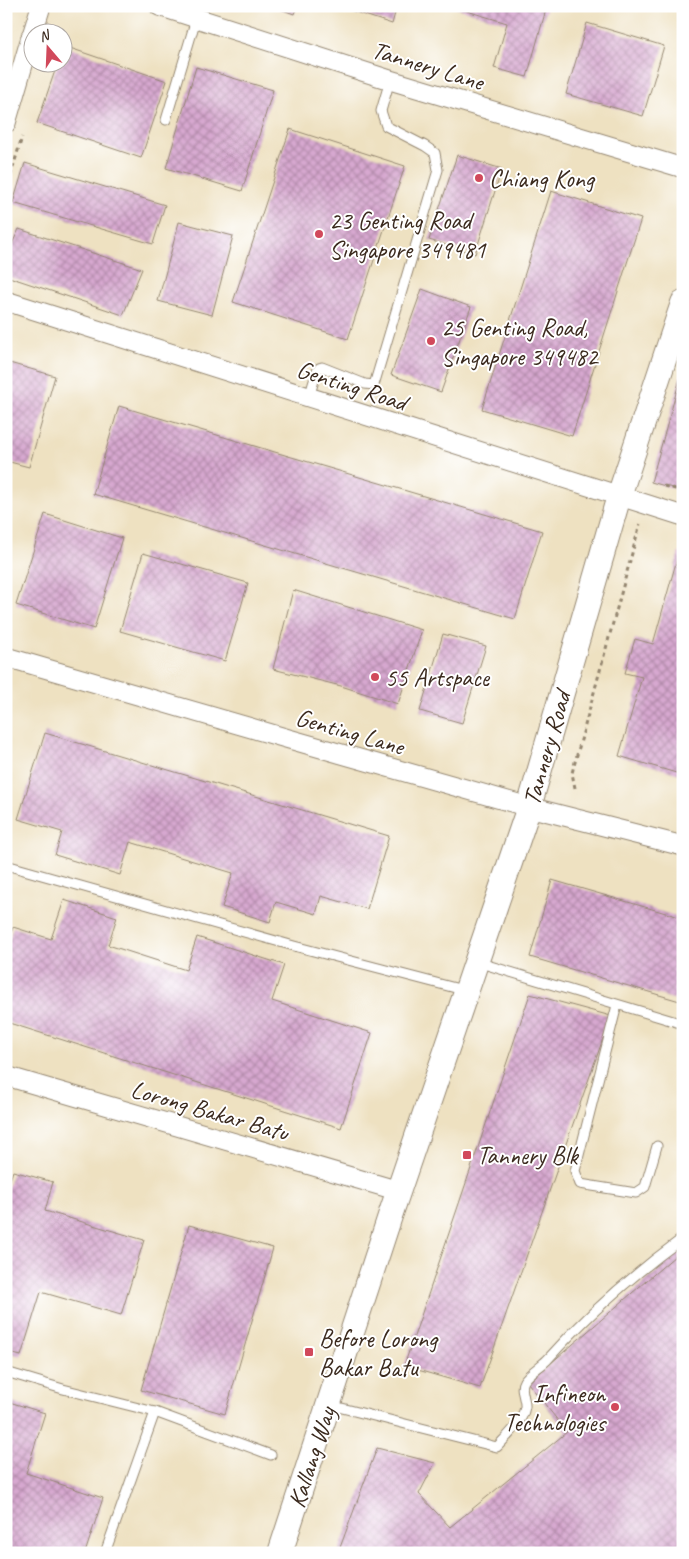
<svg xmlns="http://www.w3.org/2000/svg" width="689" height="1559" viewBox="0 0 689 1559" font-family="Caveat,sans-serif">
<defs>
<pattern id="building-cross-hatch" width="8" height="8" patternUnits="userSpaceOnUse" patternTransform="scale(1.25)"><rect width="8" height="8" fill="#d7a8d0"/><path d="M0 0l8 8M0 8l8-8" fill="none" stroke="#b089a8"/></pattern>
</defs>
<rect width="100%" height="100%" fill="#fff"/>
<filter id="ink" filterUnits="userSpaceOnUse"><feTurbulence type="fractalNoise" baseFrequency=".02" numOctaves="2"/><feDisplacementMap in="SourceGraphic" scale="10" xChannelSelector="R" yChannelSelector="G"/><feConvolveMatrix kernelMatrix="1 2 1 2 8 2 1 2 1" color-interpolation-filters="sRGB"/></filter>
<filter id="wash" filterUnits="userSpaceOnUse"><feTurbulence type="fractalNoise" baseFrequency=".0096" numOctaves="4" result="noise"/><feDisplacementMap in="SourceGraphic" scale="20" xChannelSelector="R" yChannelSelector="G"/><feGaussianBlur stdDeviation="1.12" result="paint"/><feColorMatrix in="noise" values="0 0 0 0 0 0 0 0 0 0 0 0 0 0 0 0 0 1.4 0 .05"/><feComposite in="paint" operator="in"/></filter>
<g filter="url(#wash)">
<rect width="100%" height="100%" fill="#eee1c1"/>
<g id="blocks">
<g fill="url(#building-cross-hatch)">
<path d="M272,6H297L294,14Z"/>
<path d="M337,6H397L392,24Z"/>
<path d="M450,6H547L527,77L494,68L507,23Z"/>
<path d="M587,23L664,46L643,116L566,94Z"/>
<path d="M64,46L167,81L141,158L37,123L58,62H62Z"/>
<path d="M196,67L273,90L242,191L166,168Z"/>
<path d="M290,129L405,166L348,339L233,302Z"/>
<path d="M457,155L502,169L475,254L429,240Z"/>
<path d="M25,163L165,205L153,244L13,203Z"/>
<path d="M551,191L641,219L572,436L482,409Z"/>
<path d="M179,222L233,236L212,315L158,301Z"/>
<path d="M19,229L142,269L123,315L6,276V257Z"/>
<path d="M422,289L471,307L441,392L391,375Z"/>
<path d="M6,362L55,376L29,467L6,461Z"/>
<path d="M682,372H683V491L651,482Z"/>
<path d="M119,406L542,531L515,619L93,494Z"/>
<path d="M45,514L122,538L94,629L16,605Z"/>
<path d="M679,552L683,553V775L619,756L642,677L625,673L635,639L653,644Z"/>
<path d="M143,553L248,583L225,661L120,631Z"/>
<path d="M293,590L422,630L398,704L341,686L273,669Z"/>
<path d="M443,634L486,646L462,723L420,711Z"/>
<path d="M45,733L389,836L367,909L321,896L316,914L276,902L270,922L222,907L233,873L130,842L120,875L55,855L62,832L18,819Z"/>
<path d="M552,880L683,918V1002L530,957Z"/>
<path d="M64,900L117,917L108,945L186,970L197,937L284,965L272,1001L372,1033L341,1128L6,1022V948L13,927L51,939Z"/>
<path d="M530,994L611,1016L480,1388L404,1366Z"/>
<path d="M13,1171L53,1182L45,1211L144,1240L121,1315L41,1292L21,1356L6,1352V1192Z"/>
<path d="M189,1225L273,1248L225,1414L141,1390Z"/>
<path d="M683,1249V1553H338L377,1448L435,1463L419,1494L450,1527L567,1432L528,1383Z"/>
<path d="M6,1401L45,1413L26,1473L103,1498L85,1553H6Z"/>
</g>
</g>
</g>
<g filter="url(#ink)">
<use href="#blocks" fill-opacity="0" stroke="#948670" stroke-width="1"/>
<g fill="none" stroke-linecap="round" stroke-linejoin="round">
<g stroke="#948670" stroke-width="11">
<g id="service">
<path d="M166,120L196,19"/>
<path d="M309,397L317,371L319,368L322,367L365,384L374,385L438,170L435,153L425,146L386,126L381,111L390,80"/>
<path d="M6,865L294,946L467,991"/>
<path d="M477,962L683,1024"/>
<path d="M617,1005L575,1171L580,1184L636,1193L645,1187L657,1146"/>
<path d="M6,1372L63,1389L155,1412L271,1455"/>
<path d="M330,1405L497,1447C508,1435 522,1423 525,1407C526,1399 519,1389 524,1381C529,1373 540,1367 547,1360C587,1315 634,1274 683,1238"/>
<path d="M105,1553L155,1412"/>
</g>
</g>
<g stroke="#948670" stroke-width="21">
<g id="minor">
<path d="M159,6L390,80L683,168"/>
<path d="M33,32L41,6"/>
<path d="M6,123L32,34"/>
<path d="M6,301L683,516"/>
<path d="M6,657L289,739L529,807L683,846"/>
<path d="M6,1076L399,1191"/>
</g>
</g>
<g stroke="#948670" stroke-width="26">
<path id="tertiary" d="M280,1553L391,1213L529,807L619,496L683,303"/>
</g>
<g stroke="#948670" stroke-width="3" stroke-dasharray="4 4" stroke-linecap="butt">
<path d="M6,191L22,137"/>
<path d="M664,486L683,491"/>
<path d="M575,788L572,773L640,524"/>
</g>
<use href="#service" stroke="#fff" stroke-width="9"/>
<use href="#minor" stroke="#fff" stroke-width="19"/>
<use href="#tertiary" stroke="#fff" stroke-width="24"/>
</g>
</g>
<g fill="#d1495b" stroke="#fff" stroke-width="2">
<circle cx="479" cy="178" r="5"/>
<circle cx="319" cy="234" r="5"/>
<circle cx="431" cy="341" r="5"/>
<circle cx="375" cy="677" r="5"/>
<rect x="462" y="1150" width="10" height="10" rx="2.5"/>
<rect x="304" y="1347" width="10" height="10" rx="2.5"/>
<circle cx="615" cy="1407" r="5"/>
</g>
<g text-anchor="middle" stroke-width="4" stroke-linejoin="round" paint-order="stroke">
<g font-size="25" fill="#3b2a1e" stroke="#fff">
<text transform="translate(428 65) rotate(17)" y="9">Tannery Lane</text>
<text transform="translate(352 385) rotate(18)" y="9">Genting Road</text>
<text transform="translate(350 731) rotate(16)" y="9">Genting Lane</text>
<text transform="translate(546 748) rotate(-74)" y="9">Tannery Road</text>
<text transform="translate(210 1110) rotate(16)" y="9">Lorong Bakar Batu</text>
<text transform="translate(311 1457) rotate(-72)" y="9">Kallang Way</text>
</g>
<g font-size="25" fill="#3b2a1e" stroke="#fff" text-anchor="start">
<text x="489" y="187">Chiang Kong</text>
<text x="329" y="229">23 Genting Road<tspan x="329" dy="29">Singapore 349481</tspan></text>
<text x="441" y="336">25 Genting Road,<tspan x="441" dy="29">Singapore 349482</tspan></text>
<text x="385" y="686">55 Artspace</text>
<text x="477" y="1164">Tannery Blk</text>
<text x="319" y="1347">Before Lorong<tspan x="319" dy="29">Bakar Batu</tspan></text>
<text x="605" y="1402" text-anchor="end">Infineon<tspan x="605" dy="29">Technologies</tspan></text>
</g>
</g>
<rect width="689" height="1559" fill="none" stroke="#fff" stroke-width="25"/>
<g transform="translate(48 48) rotate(341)"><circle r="24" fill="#ffffff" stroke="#b1aaa5"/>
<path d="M0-4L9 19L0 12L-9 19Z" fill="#d1495b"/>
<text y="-8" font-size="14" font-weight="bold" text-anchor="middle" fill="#3b2a1e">N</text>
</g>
</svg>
